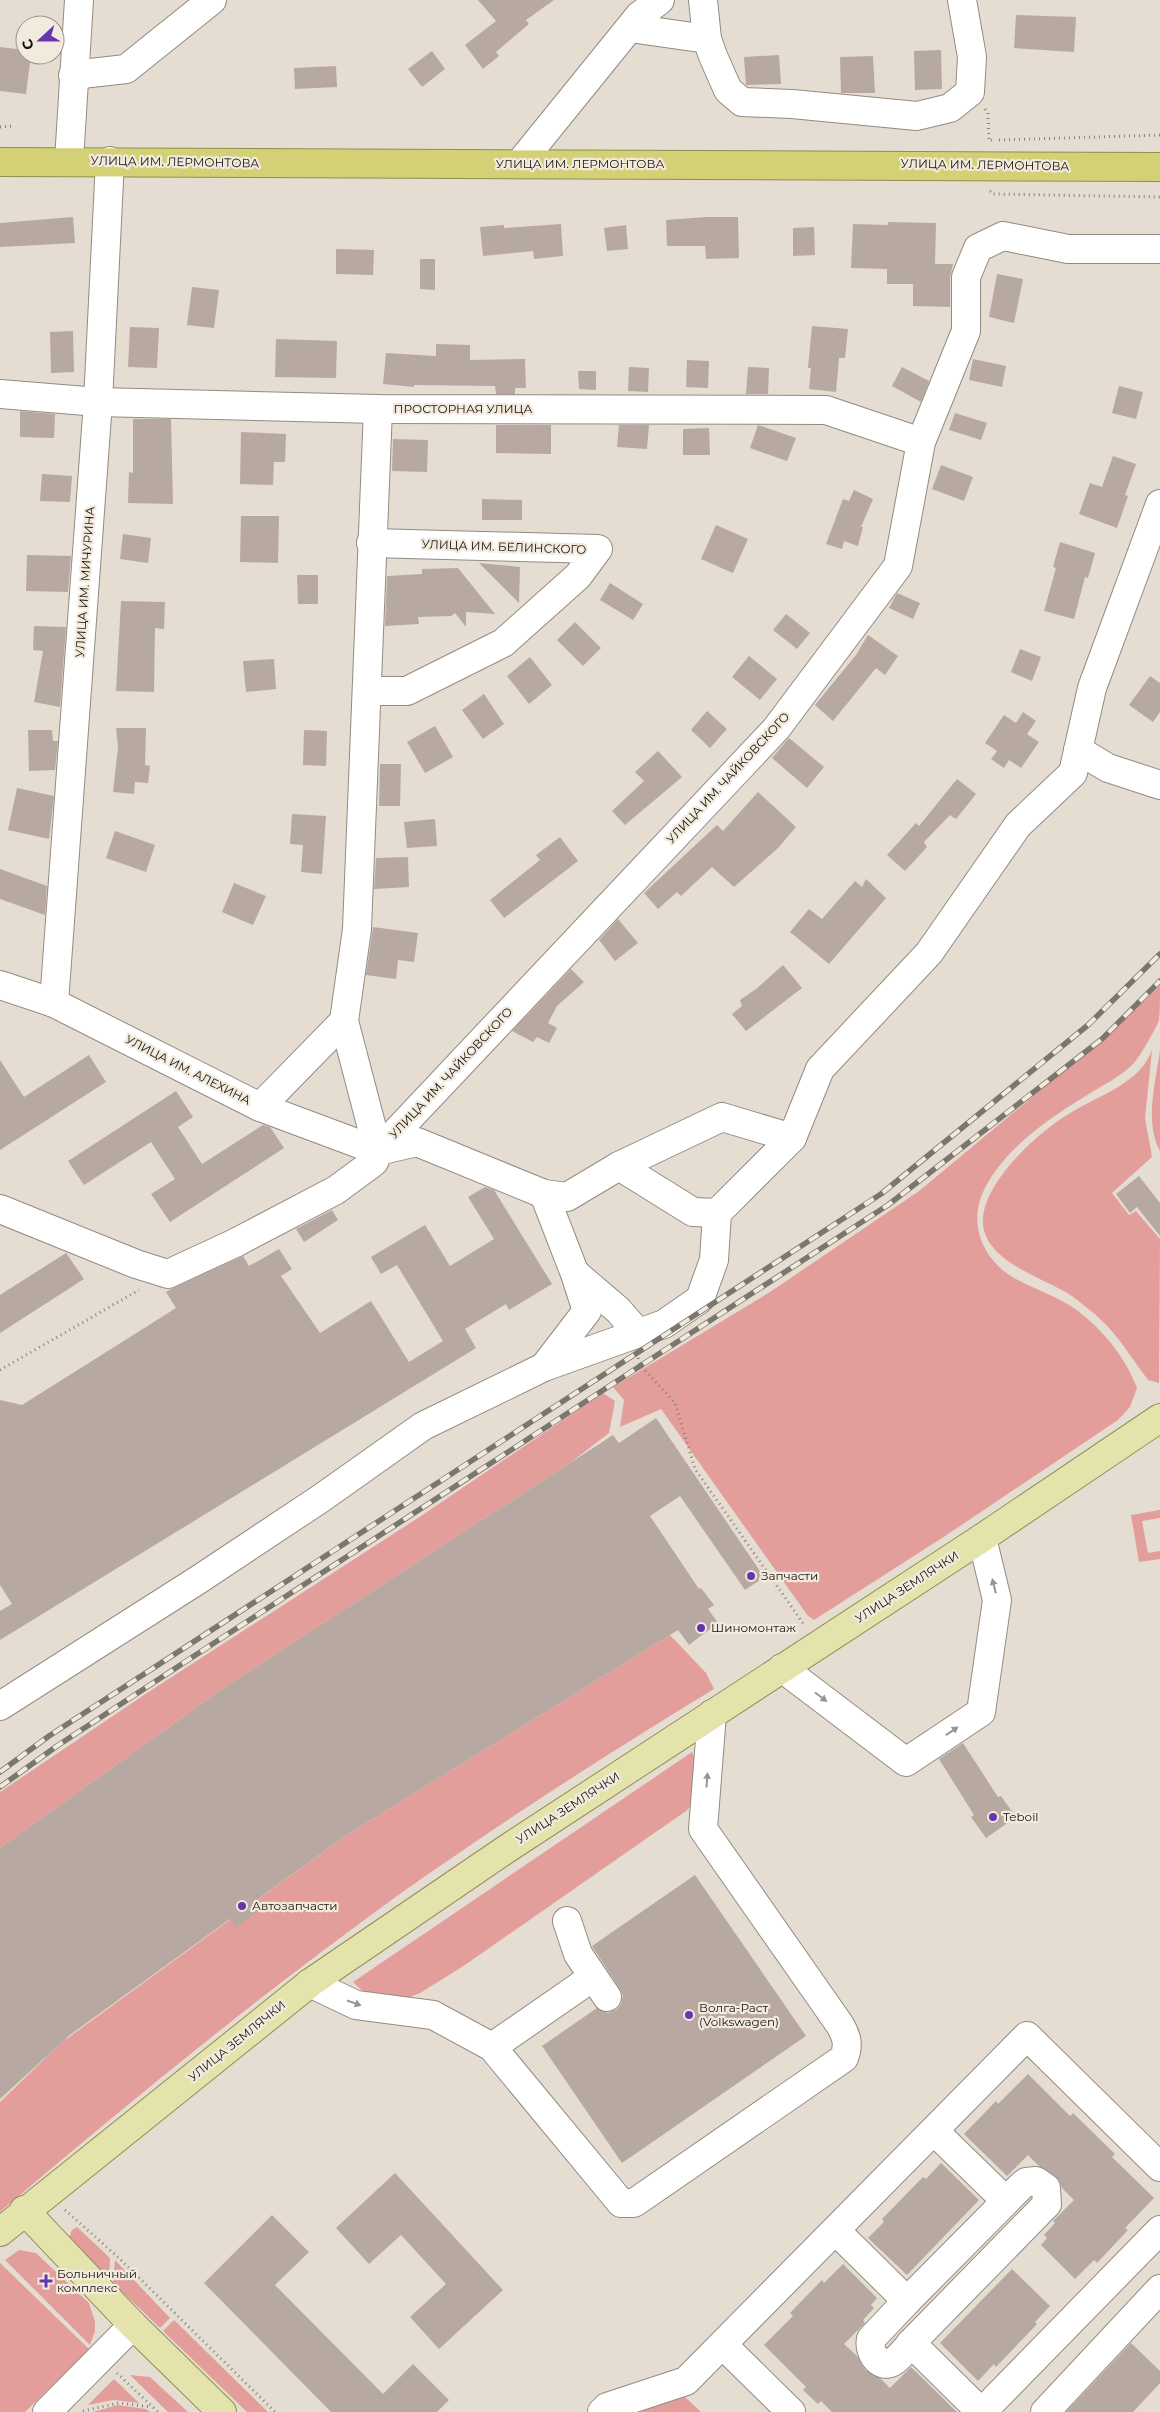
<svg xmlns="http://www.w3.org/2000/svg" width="1160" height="2412" viewBox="0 0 1160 2412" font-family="Montserrat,sans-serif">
<rect width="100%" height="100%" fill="#e5ddd1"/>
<g fill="#e39e9b">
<path d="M1160,986C1160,996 1160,1012 1159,1020C1157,1027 1139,1058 1134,1063C1121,1077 1101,1086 1084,1097C1048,1119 1005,1149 985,1188C967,1222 982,1259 1014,1278C1035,1290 1059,1297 1078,1311C1105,1332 1125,1357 1137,1388L1130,1407L1118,1420L942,1538L814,1620L808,1616L661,1409L620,1427L624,1400L613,1387L770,1292L919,1191L1108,1034Z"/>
<path d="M1152,1050L1145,1118L1152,1157L1112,1193L1129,1215L1136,1211L1160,1239L1159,1383L1148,1380C1132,1359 1119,1336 1099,1318C1090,1310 1079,1301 1069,1294C1038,1275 970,1257 985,1207C996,1170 1044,1127 1077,1109C1105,1093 1140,1082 1152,1050Z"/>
<path d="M1160,1050V1151C1144,1122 1156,1081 1160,1050Z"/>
<path d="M603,1393L615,1401L609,1433L570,1463L225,1687L0,1848V1792L147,1693L421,1516Z"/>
<path d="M1160,1510V1518L1142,1521L1148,1553L1160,1551V1559L1139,1562L1131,1515Z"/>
<path d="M670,1635L706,1673L714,1689C607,1754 500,1823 397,1896C260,1995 129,2102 0,2212V2102L61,2043L345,1836Z"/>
<path d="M692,1752L700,1766L696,1801L686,1811L462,1967L420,1993L407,1998L368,1996L353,1982Z"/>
<path d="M77,2227L110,2258L109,2278L73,2244L69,2238L72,2230Z"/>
<path d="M19,2250L36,2253L89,2303L95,2322V2331L90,2345L5,2260Z"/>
<path d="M115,2260L170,2318L160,2328L113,2283Z"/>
<path d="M0,2263L89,2349L25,2412H0Z"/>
<path d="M174,2320L268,2412H247L163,2331Z"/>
<path d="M130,2375L150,2377L188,2412H168Z"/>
<path d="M114,2379L139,2403L113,2400L88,2405Z"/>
<path d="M668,2381L701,2412H641Z"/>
<path d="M118,2405L146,2409L150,2412H93Z"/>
</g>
<g fill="#b7a9a1">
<path d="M478,0H554L526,20L529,24L496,52L499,56L483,69L465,45L496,21Z"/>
<path d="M1016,15L1076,17L1074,52L1014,48Z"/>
<path d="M0,47L25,50V55H31L26,94L0,91Z"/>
<path d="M941,50L942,89L915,90L914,51Z"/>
<path d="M432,51L445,69L422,87L408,69Z"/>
<path d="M779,55L781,84L746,85L744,57Z"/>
<path d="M873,56L875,93H841L840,57Z"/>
<path d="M336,66L337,87L295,89L294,68Z"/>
<path d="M73,217L75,243L0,247V223Z"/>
<path d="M706,217H738L739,258L706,259L705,246H667L666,220Z"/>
<path d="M888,222L936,223L935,264H953L950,277V307L913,306V284H887V269L851,268L853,224L888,225Z"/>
<path d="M561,224L563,256L534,259L533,251L483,256L480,227L504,225V228Z"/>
<path d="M626,225L628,249L607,251L604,228Z"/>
<path d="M814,227L815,255L793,256V228Z"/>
<path d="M336,249L374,250L373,275L336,274Z"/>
<path d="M420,259H435V290L420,289Z"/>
<path d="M997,274L1023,279L1014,323L989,317Z"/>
<path d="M192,287L219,290L214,328L187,325Z"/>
<path d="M812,326L848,329L845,358H839L836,392L809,389L811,368H808Z"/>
<path d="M130,327L159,328L157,368L128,367Z"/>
<path d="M73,331L74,372L51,373L50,332Z"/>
<path d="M276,339L337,341L336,378L275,377Z"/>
<path d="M436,344L470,345V360L525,359L526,388H515V394H496L495,386L414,385V387L383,384L386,353L436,356Z"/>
<path d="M973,359L1006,366L1002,387L969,380Z"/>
<path d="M687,360L709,361L708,388L686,387Z"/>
<path d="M629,367L649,368L648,392L628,391Z"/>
<path d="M748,367L769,368L768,394H746Z"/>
<path d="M902,367L929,381L921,402L892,386Z"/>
<path d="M578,371H596V390L579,389Z"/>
<path d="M1119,386L1143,392L1136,419L1112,413Z"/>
<path d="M20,411L55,414L54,438L20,437Z"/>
<path d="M955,413L987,423L981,440L949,430Z"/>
<path d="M133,419H171L173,504L128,503L129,472L133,473Z"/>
<path d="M496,425H551V454L496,453Z"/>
<path d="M619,425H649L647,449L617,447Z"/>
<path d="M758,425L796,438L787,461L750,448Z"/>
<path d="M709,428L710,455H683V429Z"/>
<path d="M241,432L286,434L285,462H274L273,485L240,484Z"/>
<path d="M393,439L428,440L427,472L392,471Z"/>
<path d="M1113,456L1136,464L1125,495L1128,496L1117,528L1079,514L1090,483L1102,487Z"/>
<path d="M941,465L973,477L964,501L932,489Z"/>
<path d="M42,474L72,476L70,502L40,501Z"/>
<path d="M854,490L873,499L861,527H863L858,546L844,541L842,549L826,544L843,499L849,501Z"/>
<path d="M482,499L522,500V520H482Z"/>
<path d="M241,516H279L278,563L240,562Z"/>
<path d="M716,525L748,539L733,573L701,559Z"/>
<path d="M123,534L151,538L148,563L120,559Z"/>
<path d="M1060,542L1095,553L1088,578L1085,577L1074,619L1044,611L1056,568L1053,567Z"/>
<path d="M27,555L71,556L68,592L26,591Z"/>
<path d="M479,563L520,567L519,603Z"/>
<path d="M458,568L495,614L466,612V627L455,613L451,616L418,617L419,624L385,626L387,576L422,574V569Z"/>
<path d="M297,575H318V604H298Z"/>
<path d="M610,583L643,604L633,620L600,600Z"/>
<path d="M897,593L920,603L913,619L889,608Z"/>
<path d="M121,601L165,602L164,629L155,628L154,692L116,691Z"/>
<path d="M786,614L810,633L797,649L773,630Z"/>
<path d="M575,622L601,648L583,666L557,640Z"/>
<path d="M34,626L66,627L60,707L34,702L43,651L33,650Z"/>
<path d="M868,635L898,656L885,675L876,668L833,721L815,705L856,655Z"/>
<path d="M1020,649L1041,657L1032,681L1011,672Z"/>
<path d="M749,656L777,679L760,700L732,677Z"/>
<path d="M530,657L552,685L529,704L507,676Z"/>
<path d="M274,659L276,689L246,692L243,661Z"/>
<path d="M1150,676L1160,683V712L1153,722L1129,705Z"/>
<path d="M484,694L504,724L483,739L462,710Z"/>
<path d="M707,711L727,729L710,748L691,730Z"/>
<path d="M1023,712L1036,721L1027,734L1039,742L1021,768L1009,760L1004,768L991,759L997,751L985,743L1004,715L1016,723Z"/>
<path d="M435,726L453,757L425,773L407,742Z"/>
<path d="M116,728H146L145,765L150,766L148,783L135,782L134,794L113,792L118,747Z"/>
<path d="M28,730H52L53,741H58L55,770L29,771Z"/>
<path d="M304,730L327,731L326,766L303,765Z"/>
<path d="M789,738L824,767L807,788L772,758Z"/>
<path d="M658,751L682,777L625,825L612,811L644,781L635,772Z"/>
<path d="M380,764H401L400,806H379Z"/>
<path d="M957,779L976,794L956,819L950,815L924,842L927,847L905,871L887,855L916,823L919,826Z"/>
<path d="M17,788L54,796L49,839L8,830Z"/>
<path d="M758,792L796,827L778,848L734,887L712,867L681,896L677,892L658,909L644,893L717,825L723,831Z"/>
<path d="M292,814L326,816L322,874L301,872L303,845L290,844Z"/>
<path d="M435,819L437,846L407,848L404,822Z"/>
<path d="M115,831L155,845L146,872L106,858Z"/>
<path d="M560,837L578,861L504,918L490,900L540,860L536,855Z"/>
<path d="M408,857L409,887L374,889L376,858Z"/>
<path d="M0,869L47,886L45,915L0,899Z"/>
<path d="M866,879L886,898L829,964L790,932L809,909L822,919L855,881L862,887Z"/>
<path d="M234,883L266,896L253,925L222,912Z"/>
<path d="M618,919L638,943L615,961L599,940Z"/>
<path d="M373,927L418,933L414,962L398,960L396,979L366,975Z"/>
<path d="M783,965L802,988L746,1031L732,1014L742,1006L740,1000L756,989Z"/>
<path d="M571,969L584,982L557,1006L548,1023L557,1028L549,1043L537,1037L533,1042L512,1031Z"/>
<path d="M89,1055L106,1082L0,1150V1060L24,1097Z"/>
<path d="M176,1091L193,1117L178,1127L202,1164L263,1125L270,1127L284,1148L170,1222L151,1194L175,1179L151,1142L84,1185L68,1161Z"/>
<path d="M1139,1176L1160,1203V1236L1137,1207L1130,1213L1116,1194Z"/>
<path d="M485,1187L494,1190L552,1284L509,1310L506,1304L465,1329L476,1348L0,1640V1611L12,1604L0,1585V1400L22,1405L176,1308L166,1292L173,1288L243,1256L249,1266L279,1249L292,1269L281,1276L320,1333L371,1301L409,1362L443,1341L397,1265L381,1274L371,1257L425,1225L450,1266L494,1239L468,1197Z"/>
<path d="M332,1210L338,1220L304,1242L296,1229Z"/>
<path d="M66,1253L84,1279L0,1333V1295Z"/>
<path d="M656,1418L764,1577L745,1590L680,1496L650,1516L699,1589L701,1588L714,1605L708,1609L718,1623L689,1645L678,1630L345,1836L258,1899L264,1907L236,1928L230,1919L70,2035L0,2099V1848L225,1687L613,1435L619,1443Z"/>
<path d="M963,1743L998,1797L1001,1796L1016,1817L986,1838L971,1817L974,1815L939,1759Z"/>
<path d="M695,1875L806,2036L622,2163L542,2046L597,2008L608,2013L616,2010L621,2004L623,1996L620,1989L592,1946Z"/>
<path d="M1028,2074L1070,2116L1073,2113L1115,2154L1112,2157L1154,2198L1125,2228L1128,2230L1097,2263L1094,2260L1075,2279L1041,2245L1047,2238L1044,2235L1055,2223L1053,2221L1074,2200L1062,2188L1059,2180L1040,2167L1028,2155L1007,2176L964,2134L996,2101L998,2104Z"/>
<path d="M941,2163L979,2200L907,2275L868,2238L884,2222L882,2219L923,2177L926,2179Z"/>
<path d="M395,2173L503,2290L439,2349L410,2317L446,2284L401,2235L369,2264L336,2228Z"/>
<path d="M272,2215L309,2252L275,2285L383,2394L413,2364L449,2400L437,2412H331L204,2283Z"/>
<path d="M843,2264L877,2298L871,2305L874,2308L863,2320L865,2323L844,2344L857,2356L865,2370L880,2378L890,2388L911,2367L957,2412H832L821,2401L818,2404L803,2390L806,2387L764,2345L793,2316L790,2313L822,2280L824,2283Z"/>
<path d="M1012,2269L1050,2306L1035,2322L1037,2324L996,2367L994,2364L978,2381L940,2343Z"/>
<path d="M1131,2343L1160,2371V2383L1133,2412H1066Z"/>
</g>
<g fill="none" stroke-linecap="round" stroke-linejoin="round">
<g stroke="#938b80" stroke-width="30">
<g id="minor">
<path d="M703,0L707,39L713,56L728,90L742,102L792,104L917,116L950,108L970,92L972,57L962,0"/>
<path d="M630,28L707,39"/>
<path d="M73,75L126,69L212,0"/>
<path d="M69,161L79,0"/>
<path d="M520,163L639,16L660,0"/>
<path d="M0,394L98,402L378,409L826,410L921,442"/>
<path d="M368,691H407L503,643L578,576L598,549L371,543"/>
<path d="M1078,750L1108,768L1160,785"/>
<path d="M0,985L54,1003L260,1107L378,1151"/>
<path d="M54,1003L98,402L110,161"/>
<path d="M260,1107L344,1021L357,929L378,409"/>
<path d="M378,1151L776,729L898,566L921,442L966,331V277L978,248L1003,236L1068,249H1160"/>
<path d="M378,1151L417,1142L544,1194L575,1274L587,1311L544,1367"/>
<path d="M619,1166L693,1212L717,1213"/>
<path d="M544,1194L567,1197L619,1166L722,1117L792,1138L820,1069L929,953L1018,825L1073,773L1092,688L1160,504"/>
<path d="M0,1209L136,1264L168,1274L235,1243L336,1190L374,1162L378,1151L344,1021"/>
<path d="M576,1274L618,1310L638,1333"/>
<path d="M782,1668L906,1762L981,1712L997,1600L982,1538"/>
<path d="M0,1706L198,1580L320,1499L423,1426L544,1367L664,1324L700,1299L714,1260L717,1213L792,1138"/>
<path d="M567,1921L578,1954L607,1997"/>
<path d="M310,1983L356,2005L433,2015L492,2047L621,2203H634L844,2058C849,2045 847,2037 840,2025L703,1829L712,1714"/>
<path d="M492,2047L593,1977"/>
<path d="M934,2131L1006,2201"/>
<path d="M836,2231L907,2301L1020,2187L1026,2182L1036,2181L1046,2188L1047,2204L911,2343L981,2412"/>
<path d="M907,2301L871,2339C868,2351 879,2371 894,2361C900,2357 906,2349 911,2343"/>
<path d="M724,2346L791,2412"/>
<path d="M47,2412L133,2325"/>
<path d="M602,2412L607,2407L686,2381L1027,2036L1160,2167"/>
<path d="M982,2412L1160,2230"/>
<path d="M1045,2412L1160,2289"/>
</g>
</g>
<g stroke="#918e52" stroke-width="30">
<g id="major">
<path d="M24,2210L133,2325L222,2412"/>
<path d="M0,2232L310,1983L508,1848L982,1538L1160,1418"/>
</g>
</g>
<g stroke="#918e52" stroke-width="30">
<path id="highway" d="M0,162L1160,167"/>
</g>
<g stroke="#878179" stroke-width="3" stroke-dasharray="1 4" stroke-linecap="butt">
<path d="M985,109L988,113L989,141L992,140"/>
<path d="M0,127L13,126"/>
<path d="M999,140L1160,135"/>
<path d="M990,191L993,194L1160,197"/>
<path d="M638,1358L641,1366L675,1403L695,1469L805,1626"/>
<path d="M0,1370L139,1290"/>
<path d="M65,2210L119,2258L275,2412"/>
<path d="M117,2373L158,2412"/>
<path d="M83,2411L119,2403L152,2407"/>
</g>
<use href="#minor" stroke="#fff" stroke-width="28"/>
<use href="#major" stroke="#e5e3ac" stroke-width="28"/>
<use href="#highway" stroke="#d3d075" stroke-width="28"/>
<g stroke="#7b766e" stroke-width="5.5">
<g id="rail">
<path d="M0,1772L49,1736L881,1194L1088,1025L1160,954"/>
<path d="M0,1787L57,1746L191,1658L888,1205L1102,1039L1160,981"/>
</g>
</g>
<use href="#rail" stroke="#f3eade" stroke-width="4" stroke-dasharray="11" stroke-linecap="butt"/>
</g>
<defs><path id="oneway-solid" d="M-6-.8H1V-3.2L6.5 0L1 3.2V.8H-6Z" transform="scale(1.25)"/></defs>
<g fill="#979593">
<use href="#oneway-solid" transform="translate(994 1586) rotate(-104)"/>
<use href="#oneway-solid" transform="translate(821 1697) rotate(37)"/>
<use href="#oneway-solid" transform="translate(952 1731) rotate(-34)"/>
<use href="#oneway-solid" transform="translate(707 1780) rotate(-86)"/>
<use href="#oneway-solid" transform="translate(354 2003) rotate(19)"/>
</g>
<g fill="#6635ac" stroke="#f3eade" stroke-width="2">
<circle cx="751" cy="1576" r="5"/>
<circle cx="701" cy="1628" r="5"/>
<circle cx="993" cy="1817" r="5"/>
<circle cx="242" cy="1906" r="5"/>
<circle cx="689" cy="2015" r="5"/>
<path d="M43.5 2273.5h5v5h5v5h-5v5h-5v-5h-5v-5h5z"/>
</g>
<g text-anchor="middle" stroke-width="4.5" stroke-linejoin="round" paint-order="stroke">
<g font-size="12" fill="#171410" stroke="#f3eade">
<text transform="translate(175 162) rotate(1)" y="4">УЛИЦА ИМ. ЛЕРМОНТОВА</text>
<text x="580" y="168">УЛИЦА ИМ. ЛЕРМОНТОВА</text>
<text transform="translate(985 165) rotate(1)" y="4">УЛИЦА ИМ. ЛЕРМОНТОВА</text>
<text x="463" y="413">ПРОСТОРНАЯ УЛИЦА</text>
<text transform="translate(504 547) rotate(2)" y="4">УЛИЦА ИМ. БЕЛИНСКОГО</text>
<text transform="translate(85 582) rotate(-86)" y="4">УЛИЦА ИМ. МИЧУРИНА</text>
<text transform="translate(728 778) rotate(-47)" y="4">УЛИЦА ИМ. ЧАЙКОВСКОГО</text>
<text transform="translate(188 1070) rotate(27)" y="4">УЛИЦА ИМ. АЛЕХИНА</text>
<text transform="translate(451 1073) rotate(-47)" y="4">УЛИЦА ИМ. ЧАЙКОВСКОГО</text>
<text transform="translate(907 1587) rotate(-33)" y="4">УЛИЦА ЗЕМЛЯЧКИ</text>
<text transform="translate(568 1808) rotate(-33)" y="4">УЛИЦА ЗЕМЛЯЧКИ</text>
<text transform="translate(237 2041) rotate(-39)" y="4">УЛИЦА ЗЕМЛЯЧКИ</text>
</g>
<g font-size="12" fill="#171410" stroke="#f3eade" text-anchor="start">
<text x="761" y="1580">Запчасти</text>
<text x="711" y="1632">Шиномонтаж</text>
<text x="1003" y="1821">Teboil</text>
<text x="252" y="1910">Автозапчасти</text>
<text x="699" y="2012">Волга-Раст<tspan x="699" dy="14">(Volkswagen)</tspan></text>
<text x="57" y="2278">Больничный<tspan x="57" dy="14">комплекс</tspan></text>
</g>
</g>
<g transform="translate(40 40) rotate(249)"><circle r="24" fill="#f3eade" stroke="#9b948c"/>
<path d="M0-4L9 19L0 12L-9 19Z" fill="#6635ac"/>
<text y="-8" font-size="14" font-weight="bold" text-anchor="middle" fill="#171410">С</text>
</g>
</svg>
